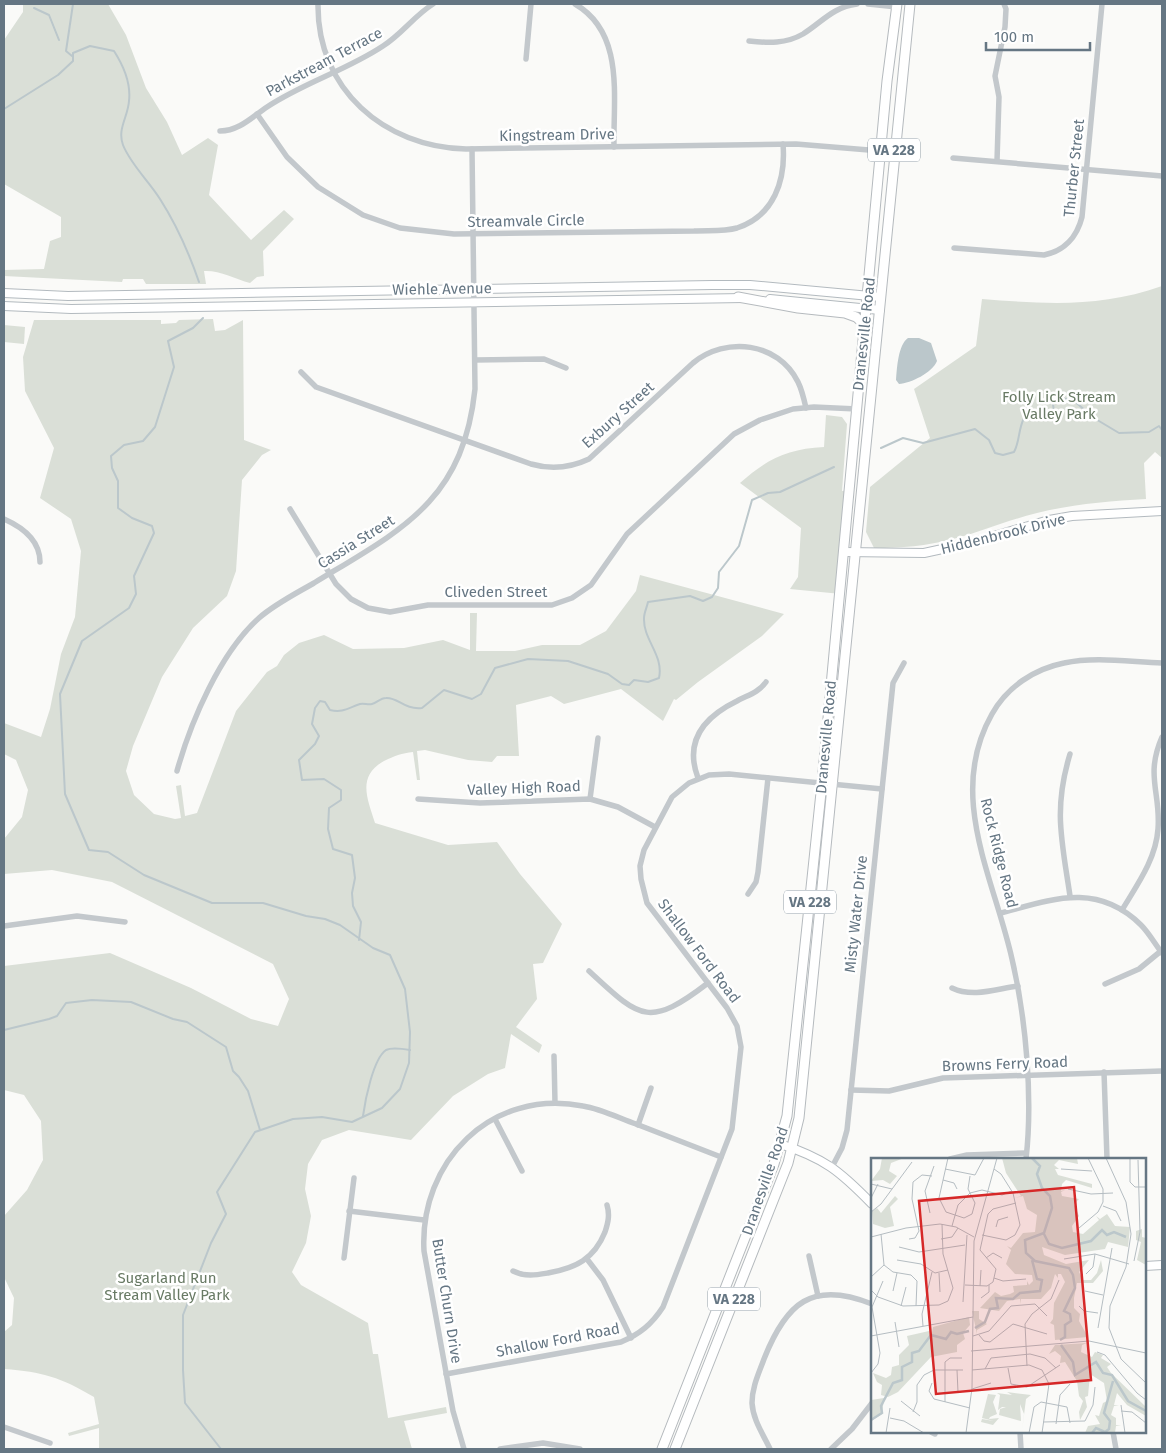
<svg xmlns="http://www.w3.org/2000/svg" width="1166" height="1453" viewBox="0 0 1166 1453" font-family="'Fira Sans',sans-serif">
<rect width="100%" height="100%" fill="#fafaf8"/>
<g fill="#dadfd7">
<path d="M23,4H108L126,35L146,88L167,122L182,155L208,138L218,145L209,195L251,240L284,210L294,219L263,251L264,276L257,277L250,283C235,279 219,270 204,271L206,284H146L143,279H123L122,282L4,276V270L44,269L50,241L61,237V217L4,184V40L23,12Z"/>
<path d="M1162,286V458L1155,452L1144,463L1146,499C1110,501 1073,504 1037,513C1008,520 981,532 953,539C927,546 901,548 874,548L866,532L870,487L930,438L914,389L976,346L982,299C1047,304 1099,308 1162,286Z"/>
<path d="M213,319L215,331L225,330L243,320L244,440L271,450L262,455L242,480L236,571L227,596L193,628L162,677L133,746L126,771L134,795L154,814L175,819L181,818L176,786L181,785L185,816L197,813L236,711L267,672L277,666L284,655L299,643L324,635L353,649L404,648L443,640L470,650V613H477L476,651H515L542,645H580L606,631L636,591L640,575L784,614L762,636L698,682L676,700L674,699L663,721L621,689L564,704L551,696L516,705L519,756H497L492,762L468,760L425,750L417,751L420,780H417L413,752C402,753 394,756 384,761C357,776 367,798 375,823L448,845L497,842L520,874L562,924L543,963L533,964L537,999L516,1027L542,1045L539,1053L511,1034L505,1068L488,1074L453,1096L411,1140L349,1130L322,1140L308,1164L305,1189L311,1216L306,1243L292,1272L301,1285L368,1323L373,1354H378L388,1418L446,1407L447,1413L404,1421L412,1449H99V1428L69,1436L68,1433L99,1424L94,1397C60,1377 43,1372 4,1369V1332L12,1325L14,1298L4,1277V1216L27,1190L43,1160L41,1121L24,1095L4,1090V966L110,953L191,988L251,1019L278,1026L289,999L273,964L112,882L52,870L4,874V839L22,817L28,790L16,760L4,754V723L41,737L50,709L61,654L75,617L81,551L71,519L40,498L54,448L25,391L23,357L34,320H161V324L176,323L179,320Z"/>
<path d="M4,325L25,327L24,344L4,342Z"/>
<path d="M826,415L842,417L847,424L842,491L849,490L841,594L790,589L798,577L801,528L740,483C767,459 787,449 824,447Z"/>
</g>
<path fill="#bbc7cb" d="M908,338H919L931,343L937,361C932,373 911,383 899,384L896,380C897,368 898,345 908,338Z"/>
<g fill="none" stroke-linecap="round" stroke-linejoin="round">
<g stroke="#bbc7cb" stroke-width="2">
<path d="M34,8L49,15L59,40"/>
<path d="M72,56L66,51L73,4"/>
<path d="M4,109L58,75L73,61V53L90,46L114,51C123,65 131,84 129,101C128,117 117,129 123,145C131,165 149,181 160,199C176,224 189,253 199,282"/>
<path d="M203,318L193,328L168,341L174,367L155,427L143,441L124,445L111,456L112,468L118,481V508L132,518L152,526L154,533L134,576L136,594L129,608L82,641L60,694L65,794L89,850L108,852L144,875L212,903H263L306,916L325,919L340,925L373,948L390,955L405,989L410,1032L409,1063L400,1089L382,1108L352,1122L322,1117L293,1119L255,1132L217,1192L226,1214L211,1243L183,1315V1370L185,1403L221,1449"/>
<path d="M881,448L903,438L923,443L975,429L989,440L995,453L1003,455L1014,452C1020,441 1018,430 1024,418L1049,416L1054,412L1053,404L1059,398L1073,400L1094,418L1119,433L1149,432L1159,426L1162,430"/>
<path d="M359,940L361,922L353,906L352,893L355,878L352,855L333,849L328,829L329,808L341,800V790L324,779L302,780L299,760L315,744L319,736L312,724L315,708L320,701L325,702L330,710C343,713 348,708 360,704C364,703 368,705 372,704C377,703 380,698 386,698C398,697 404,710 422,708L444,690L472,699L481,694L495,668L528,659L568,661L608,674L622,684L629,685L634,680L648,682L659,678C664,655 643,640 644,618C644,613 647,607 648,602L690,596L703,601L712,597L718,588L719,572L739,546L752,500L768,493L780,492L834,467"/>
<path d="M4,1030L49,1019L57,1016L66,1003L92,1000L131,1002L173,1019L187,1022L226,1047L233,1071L239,1077L248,1091L260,1130"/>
<path d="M363,1116C365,1101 373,1059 386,1050C392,1047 404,1049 410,1050"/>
</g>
<g stroke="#b3babf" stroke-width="10">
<g id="secondary">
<path d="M4,293L68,296L712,285H750L881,297"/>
<path d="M770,299L880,310"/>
<path d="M4,306L71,309L744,298"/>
<path d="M844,552L924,553L970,543L1049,520L1072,516L1162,511"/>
<path d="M780,1144C824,1158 840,1171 872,1204"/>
<path d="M1145,1266L1162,1265"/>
</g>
</g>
<g stroke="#b5babe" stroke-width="11">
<g id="primary">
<path d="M738,297L798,308L845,313L856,317L865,325"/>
<path d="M662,1449L774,1164L787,1116L822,783L887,81L897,4"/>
<path d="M675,1449L788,1163L799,1118L910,4"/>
</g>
</g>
<g stroke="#c3c8cc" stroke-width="5.5">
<path d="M318,4C317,89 384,147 466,149L796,144L881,151"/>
<path d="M575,4C625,33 613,97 614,147"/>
<path d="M868,4L897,7"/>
<path d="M749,41C768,43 786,44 803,34C822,22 833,7 857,4"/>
<path d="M526,59L531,4"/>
<path d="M257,114L287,157L318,187L363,215L400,228L454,234L694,231C708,230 723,232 737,228C774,216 786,180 783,144"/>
<path d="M220,131C239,131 252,117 267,107C303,83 347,70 383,46C402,34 414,16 433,4"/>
<path d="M953,158L1162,176"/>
<path d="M997,161L999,97L995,76L1005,27L1006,9L1004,4"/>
<path d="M954,248L1044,255C1064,251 1077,237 1082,217L1102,4"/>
<path d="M475,360L544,359L566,368"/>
<path d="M301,372L316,387L531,464C552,470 570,468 589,459L693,363C726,336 778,342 798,382C802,390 804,399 806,408"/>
<path d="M290,509L336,584L351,599L368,608L390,612L428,605H552L572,598L591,585L627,534L734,434L760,420L793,409L814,407L857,409"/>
<path d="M4,519C22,527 40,540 40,562"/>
<path d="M1070,754C1053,810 1062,841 1070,896"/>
<path d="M177,771C191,721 220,653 259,618C275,604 295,594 314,583C401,530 463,502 475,389L472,149"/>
<path d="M698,778C684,741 704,717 737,701C748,695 758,693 766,682"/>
<path d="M418,799L480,803L590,799L618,807L655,827"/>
<path d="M590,799L598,738"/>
<path d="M748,894L756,882L758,872L768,778"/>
<path d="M1122,910C1137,885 1156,859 1158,829C1161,793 1145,776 1162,737"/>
<path d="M1001,913C1053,899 1097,882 1141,925C1149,933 1155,944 1162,953"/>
<path d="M4,926L77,916L125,922"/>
<path d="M589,971C640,1018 648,1029 708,983"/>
<path d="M1105,984L1139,969L1161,951"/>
<path d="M952,988C973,998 996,989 1018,986"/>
<path d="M554,1056L555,1103"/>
<path d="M1104,1072L1107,1159"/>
<path d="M851,1090L889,1091L943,1078L1162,1071"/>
<path d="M495,1119L522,1171"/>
<path d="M638,1125L651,1088"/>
<path d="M950,1159L967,1155L1026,1153"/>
<path d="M1026,1159C1033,1098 1026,1019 1012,959C994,878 946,795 992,714C1007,687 1034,669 1064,663C1095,656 1131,662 1162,663"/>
<path d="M832,1167L842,1148L847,1130L893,683L904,663"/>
<path d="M349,1211L424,1220"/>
<path d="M809,1256L818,1296"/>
<path d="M344,1258L354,1178"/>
<path d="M587,1259L603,1280L631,1338"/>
<path d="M513,1271C525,1277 536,1275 548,1273C576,1268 594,1259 605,1232C608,1223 610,1215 607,1205"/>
<path d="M446,1374L621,1342C640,1334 652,1324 663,1307L732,1129L741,1047L737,1026L727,1008L647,903L641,879L640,866L644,850L672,797L689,783L709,775L729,774L882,789"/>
<path d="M4,1427L50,1443"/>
<path d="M931,1432L935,1434"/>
<path d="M1020,1432L1021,1449"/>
<path d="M1113,1432L1116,1449"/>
<path d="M464,1449L453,1411L424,1251C419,1162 491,1088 583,1106C601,1109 619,1118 636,1124C664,1135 693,1146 721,1157"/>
<path d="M500,1449L543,1443L580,1449"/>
<path d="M770,1449C763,1434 753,1420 752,1403C752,1387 759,1373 764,1359C786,1303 812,1280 872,1304"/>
<path d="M831,1449L852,1429L872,1403"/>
</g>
<use href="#secondary" stroke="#fff" stroke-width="8"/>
<use href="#primary" stroke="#fff" stroke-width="9"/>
</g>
<g text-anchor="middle" stroke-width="5" stroke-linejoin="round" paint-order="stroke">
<g fill="#fff" stroke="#939fa8" stroke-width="1">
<rect x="868" y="138.5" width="52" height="23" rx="4"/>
<rect x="784" y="890.5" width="52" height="23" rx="4"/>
<rect x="708" y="1287.5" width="52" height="23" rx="4"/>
</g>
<g font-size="14" font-weight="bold" fill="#657683">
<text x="894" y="155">VA 228</text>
<text x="810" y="907">VA 228</text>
<text x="734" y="1304">VA 228</text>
</g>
<g font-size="15" fill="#657683" stroke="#fff">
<text transform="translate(324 62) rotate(-28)" y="5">Parkstream Terrace</text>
<text transform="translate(557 135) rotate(-1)" y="5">Kingstream Drive</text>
<text transform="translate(1074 168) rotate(-84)" y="5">Thurber Street</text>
<text transform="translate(526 221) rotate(-1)" y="5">Streamvale Circle</text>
<text transform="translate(442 289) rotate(-1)" y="5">Wiehle Avenue</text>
<text transform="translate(864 334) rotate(-84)" y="5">Dranesville Road</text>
<text transform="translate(618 415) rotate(-42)" y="5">Exbury Street</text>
<text transform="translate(1003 534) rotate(-14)" y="5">Hiddenbrook Drive</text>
<text transform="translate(356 542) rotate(-32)" y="5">Cassia Street</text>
<text x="496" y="597">Cliveden Street</text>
<text transform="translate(826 737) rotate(-85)" y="5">Dranesville Road</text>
<text transform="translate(524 788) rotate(-2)" y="5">Valley High Road</text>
<text transform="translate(999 853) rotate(76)" y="5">Rock Ridge Road</text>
<text transform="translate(856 914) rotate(-84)" y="5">Misty Water Drive</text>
<text transform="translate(699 951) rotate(53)" y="5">Shallow Ford Road</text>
<text transform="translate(1005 1064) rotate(-2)" y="5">Browns Ferry Road</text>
<text transform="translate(765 1181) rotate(-71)" y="5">Dranesville Road</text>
<text transform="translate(447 1301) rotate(81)" y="5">Butter Churn Drive</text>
<text transform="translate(558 1340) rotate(-11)" y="5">Shallow Ford Road</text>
</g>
<g font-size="15" fill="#687a64" stroke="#fff">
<text x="1059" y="402">Folly Lick Stream<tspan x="1059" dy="17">Valley Park</tspan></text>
<text x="167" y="1283">Sugarland Run<tspan x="167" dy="17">Stream Valley Park</tspan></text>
</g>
</g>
<g transform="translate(871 1158)">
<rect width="275" height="275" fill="#fafaf8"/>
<path d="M11,0H33L20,5L18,13L26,18L19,26L12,22L0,23L9,11ZM131,0H206L207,6L188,2L183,7L188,11H184L187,17L221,26V30L195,22L191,26L190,33L194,32L190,34L191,38L208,41L203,46L208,58L201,68L202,74L212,76L228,62L225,58L229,61L236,56L244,68L259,69L257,89L237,84L234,91L194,97L171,89L173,97L195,106L218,102L208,114L212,122H220L226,115L230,102L232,113L222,125H206L203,140V150L209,156L208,163L217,179L184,182L183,167L179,165L182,161L183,145L194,124L190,116H187V120L184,116L180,130L170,141H150V146L149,141L136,143L128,153L109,150L124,134L130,138L139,136L143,134L142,128L156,127V123L158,127L162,123L161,117L144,116L135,106L140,92L136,88L140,90L152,75L164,74L166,57L156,51L152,38L144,40L150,38L135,15ZM24,38L27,41L19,49L23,68L14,70L2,66L1,53L6,50L10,55ZM271,71V79L275,80V107L266,102L270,84L265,82V73ZM101,153H108V161L116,166L106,172V176ZM98,159L99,167L92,175L94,181L86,187V194L60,199L27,234L17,239L10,237L11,227L6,224L2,215L15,220L20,217L21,209L28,207V197L38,187L36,178L58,173L61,175L62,169ZM216,185L211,187L210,194L221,199L224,194L232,197L230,200L240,206L236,209L240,215L275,249V258L256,247L246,235L243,247L248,248H243L240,257L245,260V267L250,268H245L244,275H214L217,268L229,266L224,257L228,258L232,245L236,243L233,225L219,216L217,238L214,239L216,249L209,262L208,254L212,243L208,238L206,223L194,204L189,205L190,198L184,193L178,196L184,187ZM136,234L160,237L155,241L151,273L153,256L149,246L150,263L128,257L129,251L135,249H131L127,252L129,237L126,235L141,237ZM117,236L125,237L122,244L126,256L119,259L118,261L128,260L122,267L110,265L122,267L110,264L111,261L123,263L111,260ZM13,240L11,256L0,263V242Z" fill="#dadfd7"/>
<path fill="none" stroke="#bbc7cb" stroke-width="2.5" d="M161,0L169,8L166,16L171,30L179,38L181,50L173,75L154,82L155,95L164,103L198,110L202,117L204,130L193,153L199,156L200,163L194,167V179L189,182M173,76L178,86L191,90L220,83L231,72L236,77L243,74L255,79M104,170L114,164L119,151L127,150L125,140L142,141L149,135L169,133L171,122L166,121L161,102M190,187L202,204L204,217L225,204L232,215L241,217L257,243L275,253M0,262L11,255L10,248L22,225L31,222V209L41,204V195L48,193L60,177L75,181L80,174L86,176L98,173M221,275L225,270L234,274L238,271L239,263L233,255L242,223"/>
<path fill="none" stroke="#b5bdc2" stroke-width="1" d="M77,0L68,40L75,54L93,60L101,56L104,45L97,31L99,18M235,0L255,44L260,76L255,109L239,148L238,170L250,201L275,225M259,0V24L264,29H275M74,11L104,17L113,0M190,11L221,13M72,22L83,25L86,31M0,26L21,31M197,31L220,36L242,35M0,40L7,26M232,48L245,53L250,63M0,54L10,46L41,4M59,55L54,33L63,8M81,68L87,47L99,35L111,32L131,37L141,33M125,69L127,62L137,59M208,70L227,54L232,44V31L217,0M10,76L13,107L22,114L40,117L46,123L45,148M111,77L135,82L144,77L149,67L142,35L130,16L123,11M0,79L35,70L69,66L85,69L103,79M38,81L44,80L48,73L41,41L42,24L51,17L61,18M70,81L81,79L87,70M28,89L48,94L94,87M115,100L122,95L131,100M193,101L224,96L258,106M26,102L50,106L64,115L77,112M263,103L269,74L267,2M68,115L69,134M215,116L222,109L224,96M0,119L13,107M123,120L132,123L155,121M94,127L116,128L122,124L125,111L109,92L117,56L122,51L145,45M109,128L110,112M0,132L7,139L32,148L68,147L77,143L82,130L72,96L71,66M22,133L26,115M214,133L232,137M110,140L118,134V127M92,144L96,77M30,148L35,129M208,148L213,153L227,155M24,164L28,189M52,168L51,156L61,114M227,170L241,90M108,177L113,183L119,184L142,166L176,176M0,178L102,159M102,178L118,173L140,148L164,146L176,158M100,193L218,183L275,195M226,194L234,197L266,235L275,242M156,208L154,166L161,156L180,141L188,122M137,210L140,226L156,229L189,207M114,211L120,200L159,196L174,200L185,210M86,212L87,234M101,212L158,207L171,212L178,226L171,275M0,215L7,206L9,195L1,149L12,123M61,225L58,233L63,241L99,250M101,231L120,225M30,243L49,258M74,244V204L79,200H91M250,247L254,275M250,253L261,254L275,265M42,254L46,244V227L53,217L63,212H92M19,260L33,263L53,275M172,264L214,263L222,247L224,229M185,266L189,237L199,226M15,275L19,250M95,275L101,230L103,83L126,0M158,275L163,249L170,244L196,249L199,265"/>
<path fill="#d62828" fill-opacity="0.15" stroke="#d62828" stroke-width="2.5" d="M203,29L220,222L65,236L48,43Z"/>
<rect width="275" height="275" fill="none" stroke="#657683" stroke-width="2.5"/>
</g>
<rect width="1166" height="1453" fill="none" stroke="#657683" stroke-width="10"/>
<path d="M986 42v8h104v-8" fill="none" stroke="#657683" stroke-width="2.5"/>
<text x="994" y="42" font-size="15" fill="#657683" stroke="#ffffff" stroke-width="4" paint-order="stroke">100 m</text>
</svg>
